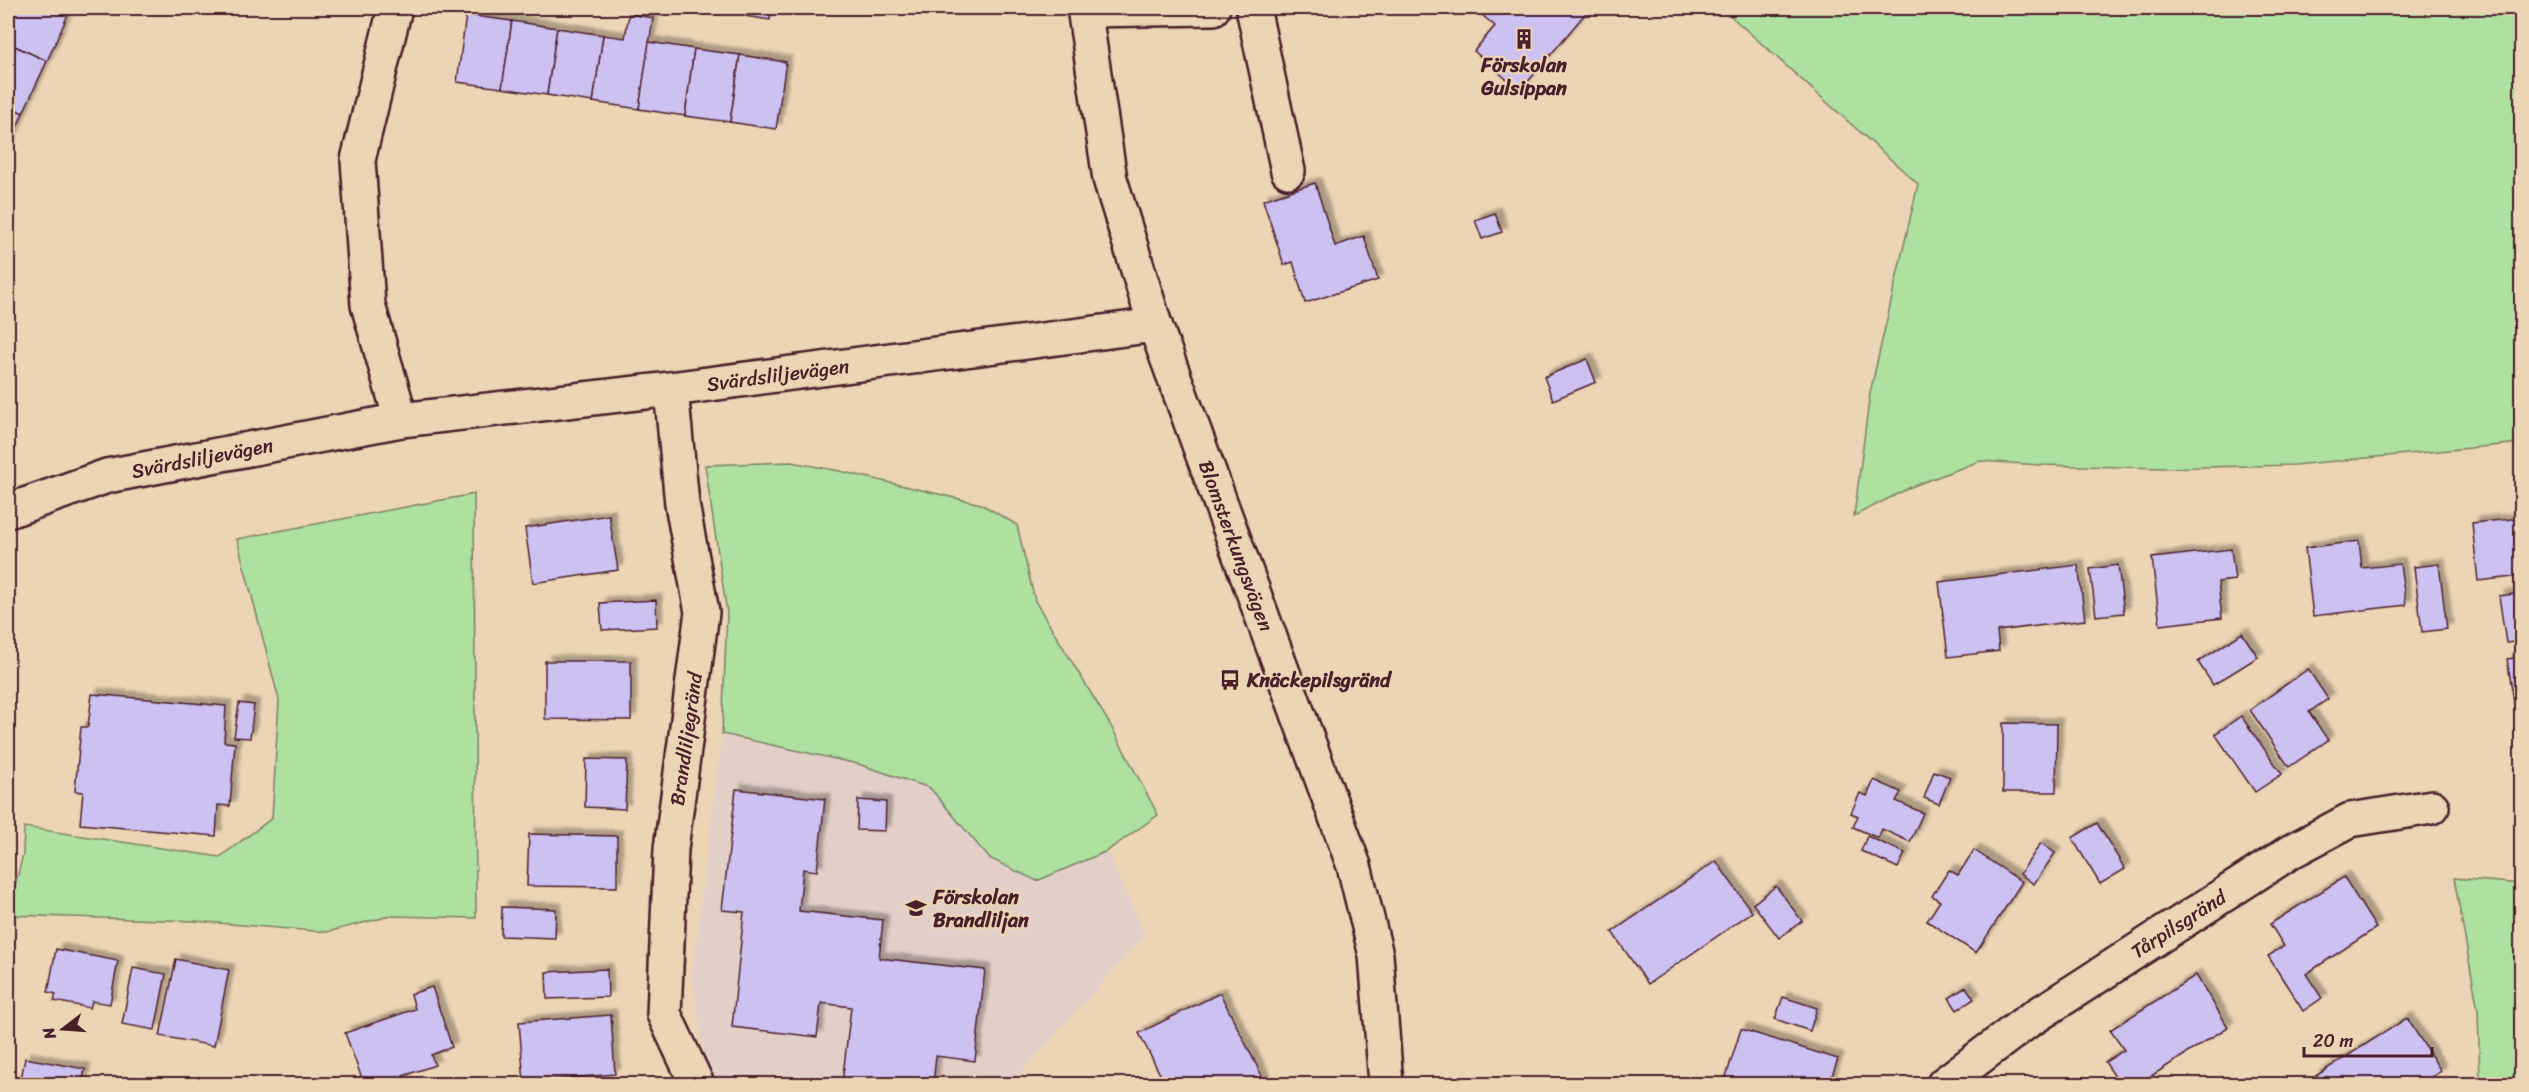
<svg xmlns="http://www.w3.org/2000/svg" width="2529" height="1092" viewBox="0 0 2529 1092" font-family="Sriracha,sans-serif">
<defs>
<filter id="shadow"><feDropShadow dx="5.5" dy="-5.5" stdDeviation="1.5" flood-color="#0004"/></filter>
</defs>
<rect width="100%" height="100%" fill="#ebd5b4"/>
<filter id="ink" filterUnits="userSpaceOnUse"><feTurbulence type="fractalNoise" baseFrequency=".0167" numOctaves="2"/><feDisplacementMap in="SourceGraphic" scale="12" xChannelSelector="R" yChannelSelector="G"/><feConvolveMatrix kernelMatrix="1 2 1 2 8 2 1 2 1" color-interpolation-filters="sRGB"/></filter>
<g filter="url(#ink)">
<path fill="#e2cfc7" d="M722,734L858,764L930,788L989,858L1037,881L1107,851L1145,936L1010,1084H708L692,975Z"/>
<g fill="#aee0a0" stroke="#7c8066" stroke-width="1.5">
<path d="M1726,8H2503L2521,15V443L2294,465L2162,468L2040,465L1980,461L1913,486L1854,516L1870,393L1918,184L1724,10Z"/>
<path d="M791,462L840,471L981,504L1017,525L1035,601L1111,726L1158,815L1107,851L1037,881L989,858L930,788L858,764L722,734L727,613L705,465Z"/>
<path d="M474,494L476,918L390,916L327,932L194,921L8,915L23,854L24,827L220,857L272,818L279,700L237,539Z"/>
<path d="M2454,878L2521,884V1084H2480L2478,1010Z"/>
</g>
<g fill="#cdc1f2" stroke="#4a1f2b" stroke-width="1.5" filter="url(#shadow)">
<path d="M8,8H71L47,61L8,43Z"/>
<path d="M703,8H727L726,13L702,10Z"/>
<path d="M746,8H771L770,20L745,16Z"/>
<path d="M1476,8H1590L1520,91L1474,51L1495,26L1475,9Z"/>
<path d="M629,14L653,18L639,109L593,102L603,35L625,38Z"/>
<path d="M466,15L512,21L502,88L457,82Z"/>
<path d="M512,21L557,28L547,95L502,88Z"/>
<path d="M557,28L603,35L593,102L547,95Z"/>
<path d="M649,42L694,49L685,116L639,109Z"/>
<path d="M8,43L47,61L23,113L8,106Z"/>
<path d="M694,49L740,55L730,122L685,116Z"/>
<path d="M740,55L786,62L776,129L730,122Z"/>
<path d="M8,106L23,113L8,148Z"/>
<path d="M1315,183L1335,246L1364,236L1378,280L1305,303L1293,262L1284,265L1263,200Z"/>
<path d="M1495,213L1502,232L1482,239L1475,220Z"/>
<path d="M1587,359L1596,382L1553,400L1544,377Z"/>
<path d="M609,515L618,570L533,583L525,528Z"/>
<path d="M2522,518V576L2478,581L2472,523Z"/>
<path d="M2359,541L2362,568L2400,564L2406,605L2313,616L2305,548Z"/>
<path d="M2231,549L2235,580L2218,582L2222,618L2160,625L2152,558Z"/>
<path d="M2439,564L2447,629L2422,632L2414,567Z"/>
<path d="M2078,565L2085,620L1997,631L1999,651L1948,657L1939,582Z"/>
<path d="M2118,565L2124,613L2096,616L2090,569Z"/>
<path d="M2522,593V641L2506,643L2499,596Z"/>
<path d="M656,600L657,627L602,630L600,603Z"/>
<path d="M2242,633L2258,657L2213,685L2198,662Z"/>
<path d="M2522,657V719L2517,720L2507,659Z"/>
<path d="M545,661H631V720L545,719Z"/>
<path d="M2308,669L2328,699L2309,712L2328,740L2289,767L2250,710Z"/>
<path d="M92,694L226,706L224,742L235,743L230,806L218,805L216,836L80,824L83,792L75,791L81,727H88Z"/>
<path d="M239,703L254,705L250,738L234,737Z"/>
<path d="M2241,716L2282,774L2255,792L2215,734Z"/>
<path d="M2003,723L2057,724L2056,792H2003Z"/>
<path d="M586,759L627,760L625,809L585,807Z"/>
<path d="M1934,771L1950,777L1939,804L1924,798Z"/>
<path d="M1874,780L1901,792L1896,801L1923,813L1910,842L1882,829L1878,838L1853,827L1858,816L1851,813L1860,793L1867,796Z"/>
<path d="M736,789L825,799L817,871L803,869L799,911L883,920L879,958L985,970L975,1061L936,1056L933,1084H842L851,1007L821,1003L817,1037L732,1027L744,912L722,910Z"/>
<path d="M858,800L886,802L885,831L857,830Z"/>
<path d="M2097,823L2125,869L2100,884L2072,838Z"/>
<path d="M529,834L617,836V887L527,886Z"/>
<path d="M1867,836L1905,853L1898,868L1861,851Z"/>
<path d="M2041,843L2055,853L2034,884L2020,874Z"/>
<path d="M1974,850L2022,882L1976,953L1927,921L1940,901L1932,896L1949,870L1958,875Z"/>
<path d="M1716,861L1752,912L1648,984L1612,932Z"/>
<path d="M2344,877L2376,928L2306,974L2322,998L2303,1011L2268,956L2284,946L2270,924Z"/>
<path d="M1776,886L1802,921L1779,938L1753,904Z"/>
<path d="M502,907L556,909L555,938L501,936Z"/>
<path d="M56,949L118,961L110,1004L92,1001L90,1008L54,1001L56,994L48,992Z"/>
<path d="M176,959L229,970L214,1046L160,1036Z"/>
<path d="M133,968L166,974L155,1030L122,1024Z"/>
<path d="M607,969L608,997L547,999L546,972Z"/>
<path d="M2196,975L2228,1027L2145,1080L2148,1084H2120L2105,1062L2124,1050L2110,1030Z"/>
<path d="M432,987L452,1047L431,1055L435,1065L403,1076L406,1084H364L345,1033L415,1009L411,994Z"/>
<path d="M1966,987L1974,999L1957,1010L1949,998Z"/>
<path d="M1220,993L1266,1084H1165L1139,1033Z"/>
<path d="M1783,997L1817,1008L1810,1031L1775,1019Z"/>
<path d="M611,1015L615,1074L524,1082L519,1022Z"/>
<path d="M2407,1018L2441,1071L2420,1084H2318L2314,1077Z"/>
<path d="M1741,1029L1838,1059L1829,1084H1739L1725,1080Z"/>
<path d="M25,1058L85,1069L82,1084H20Z"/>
</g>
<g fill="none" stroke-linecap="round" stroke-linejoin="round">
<g stroke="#4a1f2b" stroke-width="38">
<g id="minor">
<path d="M395,8L358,160L368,305L401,420"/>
<path id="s1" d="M1084,8L1110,179L1155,325L1354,866L1376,955L1386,1084"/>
<path d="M1253,8L1288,171"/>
<path d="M1084,10L1213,8"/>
<path d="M671,389L682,504L702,612L671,849L664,1014L697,1084"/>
<path id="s2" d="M8,511L107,476L401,420L671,389L1155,325"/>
<path id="s3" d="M1944,1084L2025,1023L2290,852L2350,820L2432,807"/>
</g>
</g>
<use href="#minor" stroke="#ebd5b4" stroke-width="33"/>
</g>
</g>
<defs>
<g id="building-bare" transform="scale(1.62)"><path d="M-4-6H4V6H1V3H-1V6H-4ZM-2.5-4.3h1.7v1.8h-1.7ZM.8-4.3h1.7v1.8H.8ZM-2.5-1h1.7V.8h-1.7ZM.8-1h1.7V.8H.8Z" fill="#4a1f2b" stroke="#ebd5b4" stroke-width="2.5" paint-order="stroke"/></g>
<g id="bus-bare" transform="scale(1.62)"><path d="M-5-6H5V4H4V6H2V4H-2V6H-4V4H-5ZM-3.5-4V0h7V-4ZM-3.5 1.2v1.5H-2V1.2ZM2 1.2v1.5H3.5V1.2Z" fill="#4a1f2b" stroke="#ebd5b4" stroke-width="2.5" paint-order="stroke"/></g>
<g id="school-bare" transform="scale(1.62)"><path d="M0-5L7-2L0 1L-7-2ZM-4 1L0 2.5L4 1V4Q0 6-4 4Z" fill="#4a1f2b" stroke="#ebd5b4" stroke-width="2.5" paint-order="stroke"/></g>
</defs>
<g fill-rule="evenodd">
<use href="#building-bare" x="1524" y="39"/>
<use href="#bus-bare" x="1230" y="680"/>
<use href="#school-bare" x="916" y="908"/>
</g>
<g text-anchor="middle" stroke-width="4.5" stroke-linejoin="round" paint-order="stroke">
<g font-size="20" font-weight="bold" fill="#4a1f2b" stroke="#ebd5b4" text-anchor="start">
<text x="1524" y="72" text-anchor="middle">Förskolan<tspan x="1524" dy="23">Gulsippan</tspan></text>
<text x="1247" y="687">Knäckepilsgränd</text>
<text x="933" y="904">Förskolan<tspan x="933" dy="23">Brandliljan</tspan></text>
</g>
<g font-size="20" fill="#4a1f2b" stroke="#ebd5b4">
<text dy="7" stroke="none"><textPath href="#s2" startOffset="784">Svärdsliljevägen</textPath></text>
<text dy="7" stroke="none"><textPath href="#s2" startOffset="202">Svärdsliljevägen</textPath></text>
<text dy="7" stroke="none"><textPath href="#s1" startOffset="561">Blomsterkungsvägen</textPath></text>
<text transform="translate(686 739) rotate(-82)" y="7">Brandliljegränd</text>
<text dy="7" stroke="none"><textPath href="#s3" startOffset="284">Tårpilsgränd</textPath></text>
</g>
</g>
<rect width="2529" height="1092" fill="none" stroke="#ebd5b4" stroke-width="30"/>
<rect x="15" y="15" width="2499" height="1062" fill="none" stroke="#4a1f2b" stroke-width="2" filter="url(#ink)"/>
<g transform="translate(63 1029) rotate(253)" stroke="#ebd5b4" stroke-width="4.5" paint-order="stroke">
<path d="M0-4.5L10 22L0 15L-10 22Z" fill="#4a1f2b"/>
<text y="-9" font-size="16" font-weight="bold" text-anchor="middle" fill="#4a1f2b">N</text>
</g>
<path d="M2304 1047v9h128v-9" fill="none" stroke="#4a1f2b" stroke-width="3"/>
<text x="2313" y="1047" font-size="18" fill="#4a1f2b" stroke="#ebd5b4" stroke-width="4.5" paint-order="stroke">20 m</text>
</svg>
